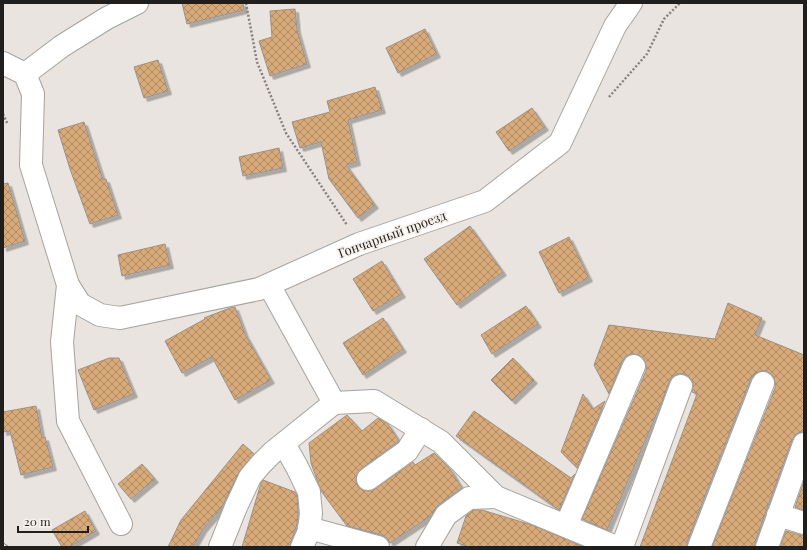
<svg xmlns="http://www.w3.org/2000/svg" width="807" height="550" viewBox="0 0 807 550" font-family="'Playfair Display',serif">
<defs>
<pattern id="building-cross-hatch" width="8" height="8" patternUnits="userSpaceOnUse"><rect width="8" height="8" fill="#d8aa79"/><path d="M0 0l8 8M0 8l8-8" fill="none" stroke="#af8a63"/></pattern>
<filter id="shadow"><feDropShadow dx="3.5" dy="3.5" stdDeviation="0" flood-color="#0004"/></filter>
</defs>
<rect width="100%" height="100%" fill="#e9e4df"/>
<g fill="url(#building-cross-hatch)" stroke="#97928d" filter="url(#shadow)">
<path d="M182,3H243L244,10L187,24Z"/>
<path d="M295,9L297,30L307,64L270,76L259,41L272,37L270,11Z"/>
<path d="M425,29L437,54L398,73L386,48Z"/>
<path d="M158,60L168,91L144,98L134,67Z"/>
<path d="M375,87L382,110L348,120L357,162L346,165L375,205L358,218L329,179L321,142L300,148L292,122L330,112L327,101Z"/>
<path d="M532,108L545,127L509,151L496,132Z"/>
<path d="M84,122L103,180L106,179L118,215L90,224L70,169L58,130Z"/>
<path d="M279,148L283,168L243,176L239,157Z"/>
<path d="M8,183L25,241L3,248V184Z"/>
<path d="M470,226L503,272L457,305L424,259Z"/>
<path d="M569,237L589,278L559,293L539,252Z"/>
<path d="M165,244L170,265L122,276L118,255Z"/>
<path d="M382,261L402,294L373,311L353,279Z"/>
<path d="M728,303L762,318L755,335L804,355V432H801L796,434L792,440L766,511L755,543V547H712L775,388V382L773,376L767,371H761L756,373L751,378L687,542V547H640L697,394L692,392L693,383L690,378L685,374H678L673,376L669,382L663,399L607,530L582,519L646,371V365L644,359L639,355L632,354L626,356L622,361L609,394L594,365L609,325L715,339Z"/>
<path d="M526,306L538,324L492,354L481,335Z"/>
<path d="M235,307L245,334L271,380L235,400L212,357L182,373L165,341L205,319L204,318L230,308Z"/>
<path d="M383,318L403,349L363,375L343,343Z"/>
<path d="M109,358H119L134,394L94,410L78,370Z"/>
<path d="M513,358L534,380L512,401L491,380Z"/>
<path d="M583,394L593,409L605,401L577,468L561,452Z"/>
<path d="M36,406L42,438L45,437L53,467L21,475L10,431L3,432V412Z"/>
<path d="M474,411L571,478L575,474L559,510L456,436Z"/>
<path d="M347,415L362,431L378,418L388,424L399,441L361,469L357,474L356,481L358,487L363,490L369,491L375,489L413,462L415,465L434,453L450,469L462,488L438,505L431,516L390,543L387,538L381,535L347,526L321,491L311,463L309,443Z"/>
<path d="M243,444L254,454L239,472L222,507L203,529L193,547H168L181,520Z"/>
<path d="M142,464L155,479L131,499L118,484Z"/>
<path d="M263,480L295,492L297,495L298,513L297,524L291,542L290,547H242L261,483Z"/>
<path d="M804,481V510L795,507Z"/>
<path d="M473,510H482L532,525L584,547H470L457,543L466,516Z"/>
<path d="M85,511L96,531L69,547H62L52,530Z"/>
<path d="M786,531L800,535H804V547H780Z"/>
</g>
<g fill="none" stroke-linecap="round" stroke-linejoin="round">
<g stroke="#a7a39e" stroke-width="24">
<g id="minor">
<path d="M3,63L25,74L33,94L31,165L68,285L62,342L68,421L121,524"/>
<path d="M25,74L62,46L107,18L137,3"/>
<path d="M68,285L80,304L100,315L120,318L259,289L359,244L485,201L560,143L615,26L631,3"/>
<path d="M334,403L374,401L441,442L496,497L616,547"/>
<path d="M284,444L297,467L309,492L310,503L311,513L309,531L302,547"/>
<path d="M368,479L407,451L421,429"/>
<path d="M778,515L804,523"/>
<path d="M566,526L634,366"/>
<path d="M309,528L378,547"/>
<path d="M220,547L236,507L250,477L261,464L273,452L334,403L269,285"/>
<path d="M427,547L446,515L469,498L496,497"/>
<path d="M622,547L681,386"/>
<path d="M699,547L763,383"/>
<path d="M767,547L804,444"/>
</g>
</g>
<g stroke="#85817e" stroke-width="2.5" stroke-dasharray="2 2" stroke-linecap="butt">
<path d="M246,3L257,62L286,133L347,225"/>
<path d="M609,97L647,54L664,19L680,3"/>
<path d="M3,114L8,125"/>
</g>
<use href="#minor" stroke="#fff" stroke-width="22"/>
<g stroke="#5d5a57" stroke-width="4.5">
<path id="rail" d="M3,545L6,547"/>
</g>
<use href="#rail" stroke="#f6f1ec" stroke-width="3" stroke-dasharray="9" stroke-linecap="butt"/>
</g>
<g text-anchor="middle" stroke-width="3.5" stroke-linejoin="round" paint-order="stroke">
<g font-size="13" fill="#211f1d" stroke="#f6f1ec">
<text transform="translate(392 234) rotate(-20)" y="5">Гончарный проезд</text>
</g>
</g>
<rect width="807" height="550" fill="none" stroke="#211f1d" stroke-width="8"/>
<path d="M18 526v6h70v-6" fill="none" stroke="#211f1d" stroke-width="2"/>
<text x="24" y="526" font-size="12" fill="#211f1d" stroke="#f6f1ec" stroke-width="3" paint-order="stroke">20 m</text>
</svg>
